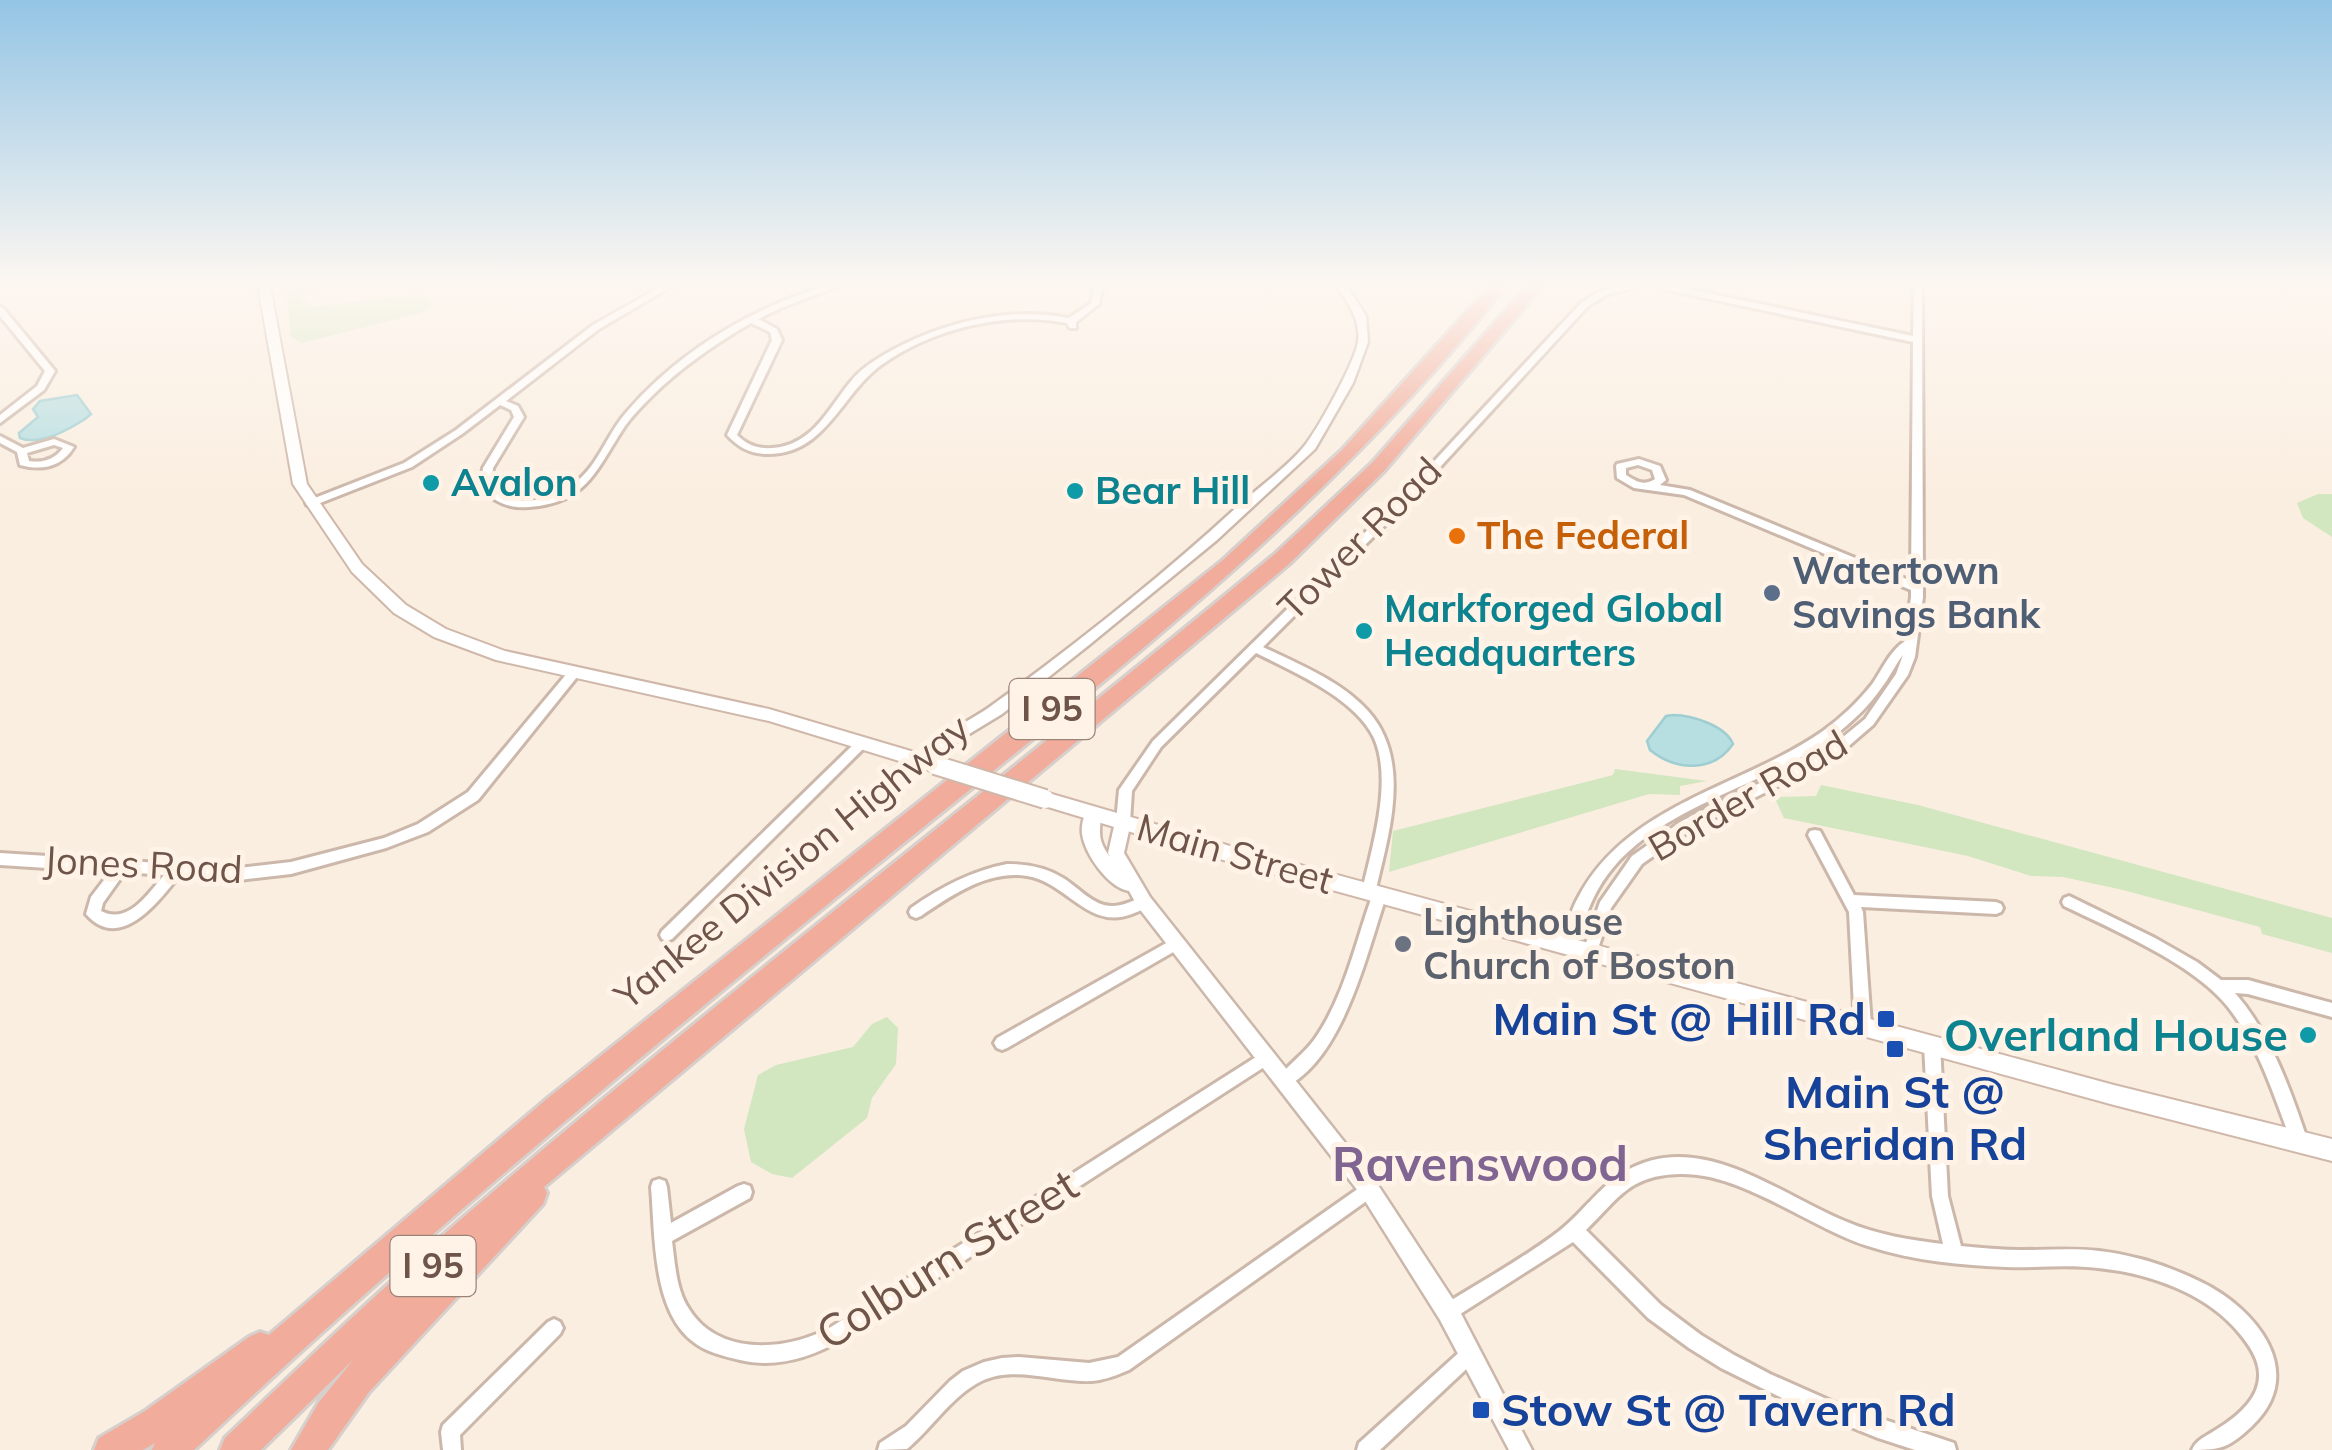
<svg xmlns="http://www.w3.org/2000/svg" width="2332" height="1450" viewBox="0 0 2332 1450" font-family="Mulish,sans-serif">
<rect width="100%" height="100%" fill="#faeee0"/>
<g fill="#d2e6c0">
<path d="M277,286H335L303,292L300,297L313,307L410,295H420L432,305L424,312L302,343L291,337L287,299Z"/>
<path d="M2318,494H2332V537L2303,518L2297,503Z"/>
<path d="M1615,769L1707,781L1680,786V795L1649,794L1389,872L1393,831L1613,775Z"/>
<path d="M1821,785L1918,805L2332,918V953L2262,934L2260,927L2123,890L2063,877L2031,876L1968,856L1784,818L1774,797L1816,796Z"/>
<path d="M887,1017L898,1028L896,1064L872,1098L867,1118L792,1178L772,1174L751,1162L744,1129L758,1075L776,1065L853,1047L872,1024Z"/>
</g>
<g fill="#b7dee1" stroke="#9eced2" stroke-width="2.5">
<path d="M77,395L91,414L85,419C68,430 40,446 20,438L19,433L38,417L33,409L40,401Z"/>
<path d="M1673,715C1692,715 1726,726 1733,744C1713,773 1676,771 1650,750L1647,741L1666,716Z"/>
</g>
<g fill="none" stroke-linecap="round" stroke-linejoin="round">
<g stroke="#ccb8ab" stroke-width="6">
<g id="minor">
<path d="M662,286H672L599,329L506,401L518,406L524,417L493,468L491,487C515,510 552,501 576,482C598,465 607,435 625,414C668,363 726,324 788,299C804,293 821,285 839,286L781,308L758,319L777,329L782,340L737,435C747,445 758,449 772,448C813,446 829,407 852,380C860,370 872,362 882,356C938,323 1006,306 1069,318L1091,303L1095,286H1103L1099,304L1076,322V328H1070L1067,323C1006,311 935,328 884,363C841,392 827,455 767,454C750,454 738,447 727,435L772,340L770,332L751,323C715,344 681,367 651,397C642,406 633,415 625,426C597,468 588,503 529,507C510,509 494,502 481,488L483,468L514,417L511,410L500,405L462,434L412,467L315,505H307L306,503L307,501L404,463L456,430L593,325Z"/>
<path d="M1624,286H1638L1606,295L1587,307L1408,502L1263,647C1298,664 1341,681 1368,711C1412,760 1389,833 1376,889L1385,890L1387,894C1367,951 1344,1059 1285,1087L1279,1085L1277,1080C1286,1066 1303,1055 1314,1040C1344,998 1355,944 1372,896L1364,895L1362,891C1372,847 1393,781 1374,738C1355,698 1294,672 1256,653L1161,747L1132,791L1130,822L1128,826H1118L1116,822L1119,790L1153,741L1400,498L1581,303L1600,291Z"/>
<path d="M1659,286H1674L1913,336L1914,286H1922L1923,597L1915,657L1908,675L1873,725L1836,757L1692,829L1642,864L1611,908L1597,952L1595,956L1590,958L1585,956L1583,952L1600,902L1632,856L1682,821L1826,751L1865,719L1896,674L1903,655C1895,665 1890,677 1882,687C1869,706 1852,722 1834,736C1768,785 1664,805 1612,869C1591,894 1585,921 1572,950L1567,952L1562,950L1560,946C1566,930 1570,911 1579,896C1629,803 1743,787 1823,731C1841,718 1859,701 1873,683C1883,668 1890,651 1905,641L1911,597V590L1684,495L1634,488L1617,478L1616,466L1617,464L1639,459L1660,466L1666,480L1660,485L1690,490L1911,581L1913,342L1663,289ZM1638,465L1652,470L1655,479C1644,486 1637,482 1626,475V468Z"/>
<path d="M0,307L3,308L55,371L44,390L0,423V415L37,386L45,371L0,316Z"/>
<path d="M0,436L23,448L54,439L74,447C62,467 42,471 20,465L17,452L0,443ZM54,445L63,448C54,460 43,463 29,461L27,453Z"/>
<path d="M573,670L577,671L579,674L577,677L478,800L428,832L386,848L291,874L239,880L179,876C158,902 120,953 86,914L91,897L110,872L0,865V853L239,868L291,862L384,838L418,824L468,792L569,671ZM125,872L164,875C148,894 128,925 101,911L103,903Z"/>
<path d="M862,738L866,740L868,743L866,746L672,939L667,941L662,939L660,935L662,931L858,740Z"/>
<path d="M1815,830L1820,831L1854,895L1996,902L2001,904L2003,908L2001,912L1996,914L1861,907L1863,912L1871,1026L1868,1031L1863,1033L1858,1031L1855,1026L1849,912L1808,835L1810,831Z"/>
<path d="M1007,864C1027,864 1045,867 1063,878C1078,887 1093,906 1112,906C1124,906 1134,900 1144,896L1149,898L1151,902C1146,908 1140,911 1132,914C1088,931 1067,882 1027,876C988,870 952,895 921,916L916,918L911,916L909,912L911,908C941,887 971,871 1007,864Z"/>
<path d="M2069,896L2155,938L2197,962L2221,980H2248L2332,1003V1017L2248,994L2235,993C2271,1034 2291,1091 2308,1142L2306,1148L2300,1150L2294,1148C2275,1100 2261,1049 2228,1007C2194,964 2114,930 2064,906L2062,902L2064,898Z"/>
<path d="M1177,937L1182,939L1184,943L1182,947L1007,1048L1002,1050L997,1048L994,1043L997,1038Z"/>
<path d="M1932,1038L1937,1040L1940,1045L1948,1196L1961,1246C1981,1248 2002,1250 2022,1250C2048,1250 2073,1248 2099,1251C2134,1255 2169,1266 2201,1282C2255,1308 2309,1372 2252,1426C2230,1447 2222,1450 2192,1450C2196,1440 2205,1437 2214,1431C2234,1419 2260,1400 2259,1374C2259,1359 2249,1345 2240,1334C2207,1293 2149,1273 2098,1268C2068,1264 2037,1268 2006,1267C1962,1265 1914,1261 1871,1247C1811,1229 1742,1172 1680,1174C1629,1175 1619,1198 1586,1230L1661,1305L1701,1335L1734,1355L1770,1374L1840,1405L1954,1443L1956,1450H1915L1878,1438L1794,1404L1721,1368L1689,1348L1648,1318L1573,1242L1454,1318L1448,1321L1442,1318L1439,1312L1442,1306C1480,1282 1521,1260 1558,1232C1582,1214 1599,1186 1626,1171C1700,1128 1780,1195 1847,1222C1877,1235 1911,1240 1943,1244L1932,1196L1924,1045L1927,1040Z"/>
<path d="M1267,1050L1272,1052L1275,1057L1272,1062L843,1339C812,1357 777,1369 740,1360C723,1356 705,1352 691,1340C652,1308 655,1233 651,1187L653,1181L659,1179L665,1181L667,1187L671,1223L738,1186L744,1184L750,1186L752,1192L750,1198L672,1241C675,1263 676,1290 689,1309C719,1357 788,1351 831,1327Z"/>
<path d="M1369,1181L1375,1183L1377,1189L1375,1195L1129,1370C1117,1375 1105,1380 1092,1381C1054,1383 1011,1363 976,1384C949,1400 931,1429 907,1449L878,1450L880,1443L906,1426L950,1381L963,1371L984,1362L1002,1358L1019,1357L1089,1363L1118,1357Z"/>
<path d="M554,1319L560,1322L563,1328L560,1334L460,1435L461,1450H443L441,1432L443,1425L548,1322Z"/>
<path d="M1470,1345L1476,1348L1479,1354L1476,1360L1380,1450H1357L1359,1443L1464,1348Z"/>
</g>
</g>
<g stroke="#ccb8ab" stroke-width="5">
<g id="tertiary">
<path d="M1337,286H1347L1366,316L1368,342L1353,383L1315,449L1217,540L1089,645L1002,714L946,748L928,765H918L915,761C935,734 969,723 995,703C1079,642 1162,576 1238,506C1259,487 1290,465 1306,444C1319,427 1355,362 1358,342C1361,320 1348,303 1337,286Z"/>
<path d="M1093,807L1099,809C1104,829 1093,834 1110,857L1108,853L1115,822L1117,817H1129L1131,822L1124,853L1150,897L1376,1182L1456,1304L1532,1450H1509L1440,1320L1362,1196L1138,907L1129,891C1109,888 1085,855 1082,834C1081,824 1084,817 1087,809Z"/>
</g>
</g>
<g stroke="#cfb7a9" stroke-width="4">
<g id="secondary">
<path d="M258,286H270L307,484L362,564L406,605L446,629L505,651L769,709L941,760L944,765L941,770L935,772L769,721L496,660L434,637L394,613L352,572L293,484Z"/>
<path d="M1045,792L1230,846L2114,1085L2332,1139V1161L2114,1105L1230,862L1038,804L1036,799L1038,794Z"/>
</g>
</g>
<g stroke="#d7cfcc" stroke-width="6">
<g id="motorway">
<path d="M1490,286H1506C1326,513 1094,689 870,870C639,1057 411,1246 194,1450H152L155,1443L143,1450H94L99,1438L145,1411L249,1337L260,1332L269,1335L548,1098L1223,560L1342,450Z"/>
<path d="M1527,286H1543L1384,471L1289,564L544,1187L547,1193L543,1204L369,1392L328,1450H291L319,1402L354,1359L261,1450H220L225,1438C309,1358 392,1278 480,1203C740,980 1012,773 1275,554L1372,463Z"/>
</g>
</g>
<use href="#minor" fill="#fff" fill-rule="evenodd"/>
<use href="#tertiary" fill="#fff" fill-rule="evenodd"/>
<use href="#secondary" fill="#fff" fill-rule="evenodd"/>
<use href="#motorway" fill="#f1ac9b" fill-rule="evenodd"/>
<g stroke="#cfb7a9" stroke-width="22" stroke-linecap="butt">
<path id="secondary-bridge" d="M935,765L1045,799"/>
</g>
<use href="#secondary-bridge" stroke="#fff" stroke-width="18"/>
</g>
<linearGradient id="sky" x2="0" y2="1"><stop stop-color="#94c5e5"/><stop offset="0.58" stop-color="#fdf7f1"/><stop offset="1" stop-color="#fdf7f1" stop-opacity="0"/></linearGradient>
<rect width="2332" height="489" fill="url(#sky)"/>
<g fill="#0f9aa8" stroke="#fef3e6" stroke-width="4">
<circle cx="431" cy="483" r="10"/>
<circle cx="1075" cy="491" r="10"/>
<circle cx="1364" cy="631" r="10"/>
<circle cx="2308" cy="1035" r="10"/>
</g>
<circle fill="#e8710a" stroke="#fef3e6" stroke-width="4" cx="1457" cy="536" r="10"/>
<circle fill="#5c6f8a" stroke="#fef3e6" stroke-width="4" cx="1772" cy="593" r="10"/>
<circle fill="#6b7280" stroke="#fef3e6" stroke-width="4" cx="1403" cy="944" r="10"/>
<g fill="#1a4fb4" stroke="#fef3e6" stroke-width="4">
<rect x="1876" y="1009" width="20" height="20" rx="5"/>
<rect x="1885" y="1039" width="20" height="20" rx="5"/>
<rect x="1471" y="1400" width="20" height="20" rx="5"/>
</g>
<g text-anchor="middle" stroke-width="10" stroke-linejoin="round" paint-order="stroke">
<g fill="#fef3e6" stroke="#9a8479" stroke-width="2.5">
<rect x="1009.5" y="679" width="85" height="60" rx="8"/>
<rect x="390.5" y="1236" width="85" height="60" rx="8"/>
</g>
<g font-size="35" font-weight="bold" fill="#6f544a">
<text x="1052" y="721">I 95</text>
<text x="433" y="1278">I 95</text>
</g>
<g font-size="38" font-weight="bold" fill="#0d838f" stroke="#fef3e6" text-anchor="start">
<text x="451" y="496">Avalon</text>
<text x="1095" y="504">Bear Hill</text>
<text x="1384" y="622">Markforged Global<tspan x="1384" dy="44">Headquarters</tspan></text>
</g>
<g font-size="38" font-weight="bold" fill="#c56008" stroke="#fef3e6" text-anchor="start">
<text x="1477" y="549">The Federal</text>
</g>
<g font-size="38" fill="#6f544a" stroke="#fef3e6">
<text transform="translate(1360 539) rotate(-45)" y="13">Tower Road</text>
<text transform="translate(1748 796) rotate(-30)" y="13">Border Road</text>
<text transform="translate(1235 854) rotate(16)" y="13">Main Street</text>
<text transform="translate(792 862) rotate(-39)" y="13">Yankee Division Highway</text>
<text transform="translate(143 865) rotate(3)" y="13">Jones Road</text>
</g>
<g font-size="38" font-weight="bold" fill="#4e5e75" stroke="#fef3e6" text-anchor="start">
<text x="1792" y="584">Watertown<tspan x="1792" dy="44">Savings Bank</tspan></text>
</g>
<g font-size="38" font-weight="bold" fill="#5b616d" stroke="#fef3e6" text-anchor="start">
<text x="1423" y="935">Lighthouse<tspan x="1423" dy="44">Church of Boston</tspan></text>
</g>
<g font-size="45" font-weight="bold" fill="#164399" stroke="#fef3e6" text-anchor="end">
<text x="1866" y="1035">Main St @ Hill Rd</text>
<text x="1895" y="1108" text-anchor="middle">Main St @<tspan x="1895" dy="52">Sheridan Rd</tspan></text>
<text x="1501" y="1426" text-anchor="start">Stow St @ Tavern Rd</text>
</g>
<g font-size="45" font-weight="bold" fill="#0d838f" stroke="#fef3e6" text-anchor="end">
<text x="2288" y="1051">Overland House</text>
</g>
<g font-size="45" fill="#6f544a" stroke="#fef3e6">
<text transform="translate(947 1259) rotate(-32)" y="16">Colburn Street</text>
</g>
<g font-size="48" font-weight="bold" fill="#806592" stroke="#fef3e6">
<text x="1480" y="1181">Ravenswood</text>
</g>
</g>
</svg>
